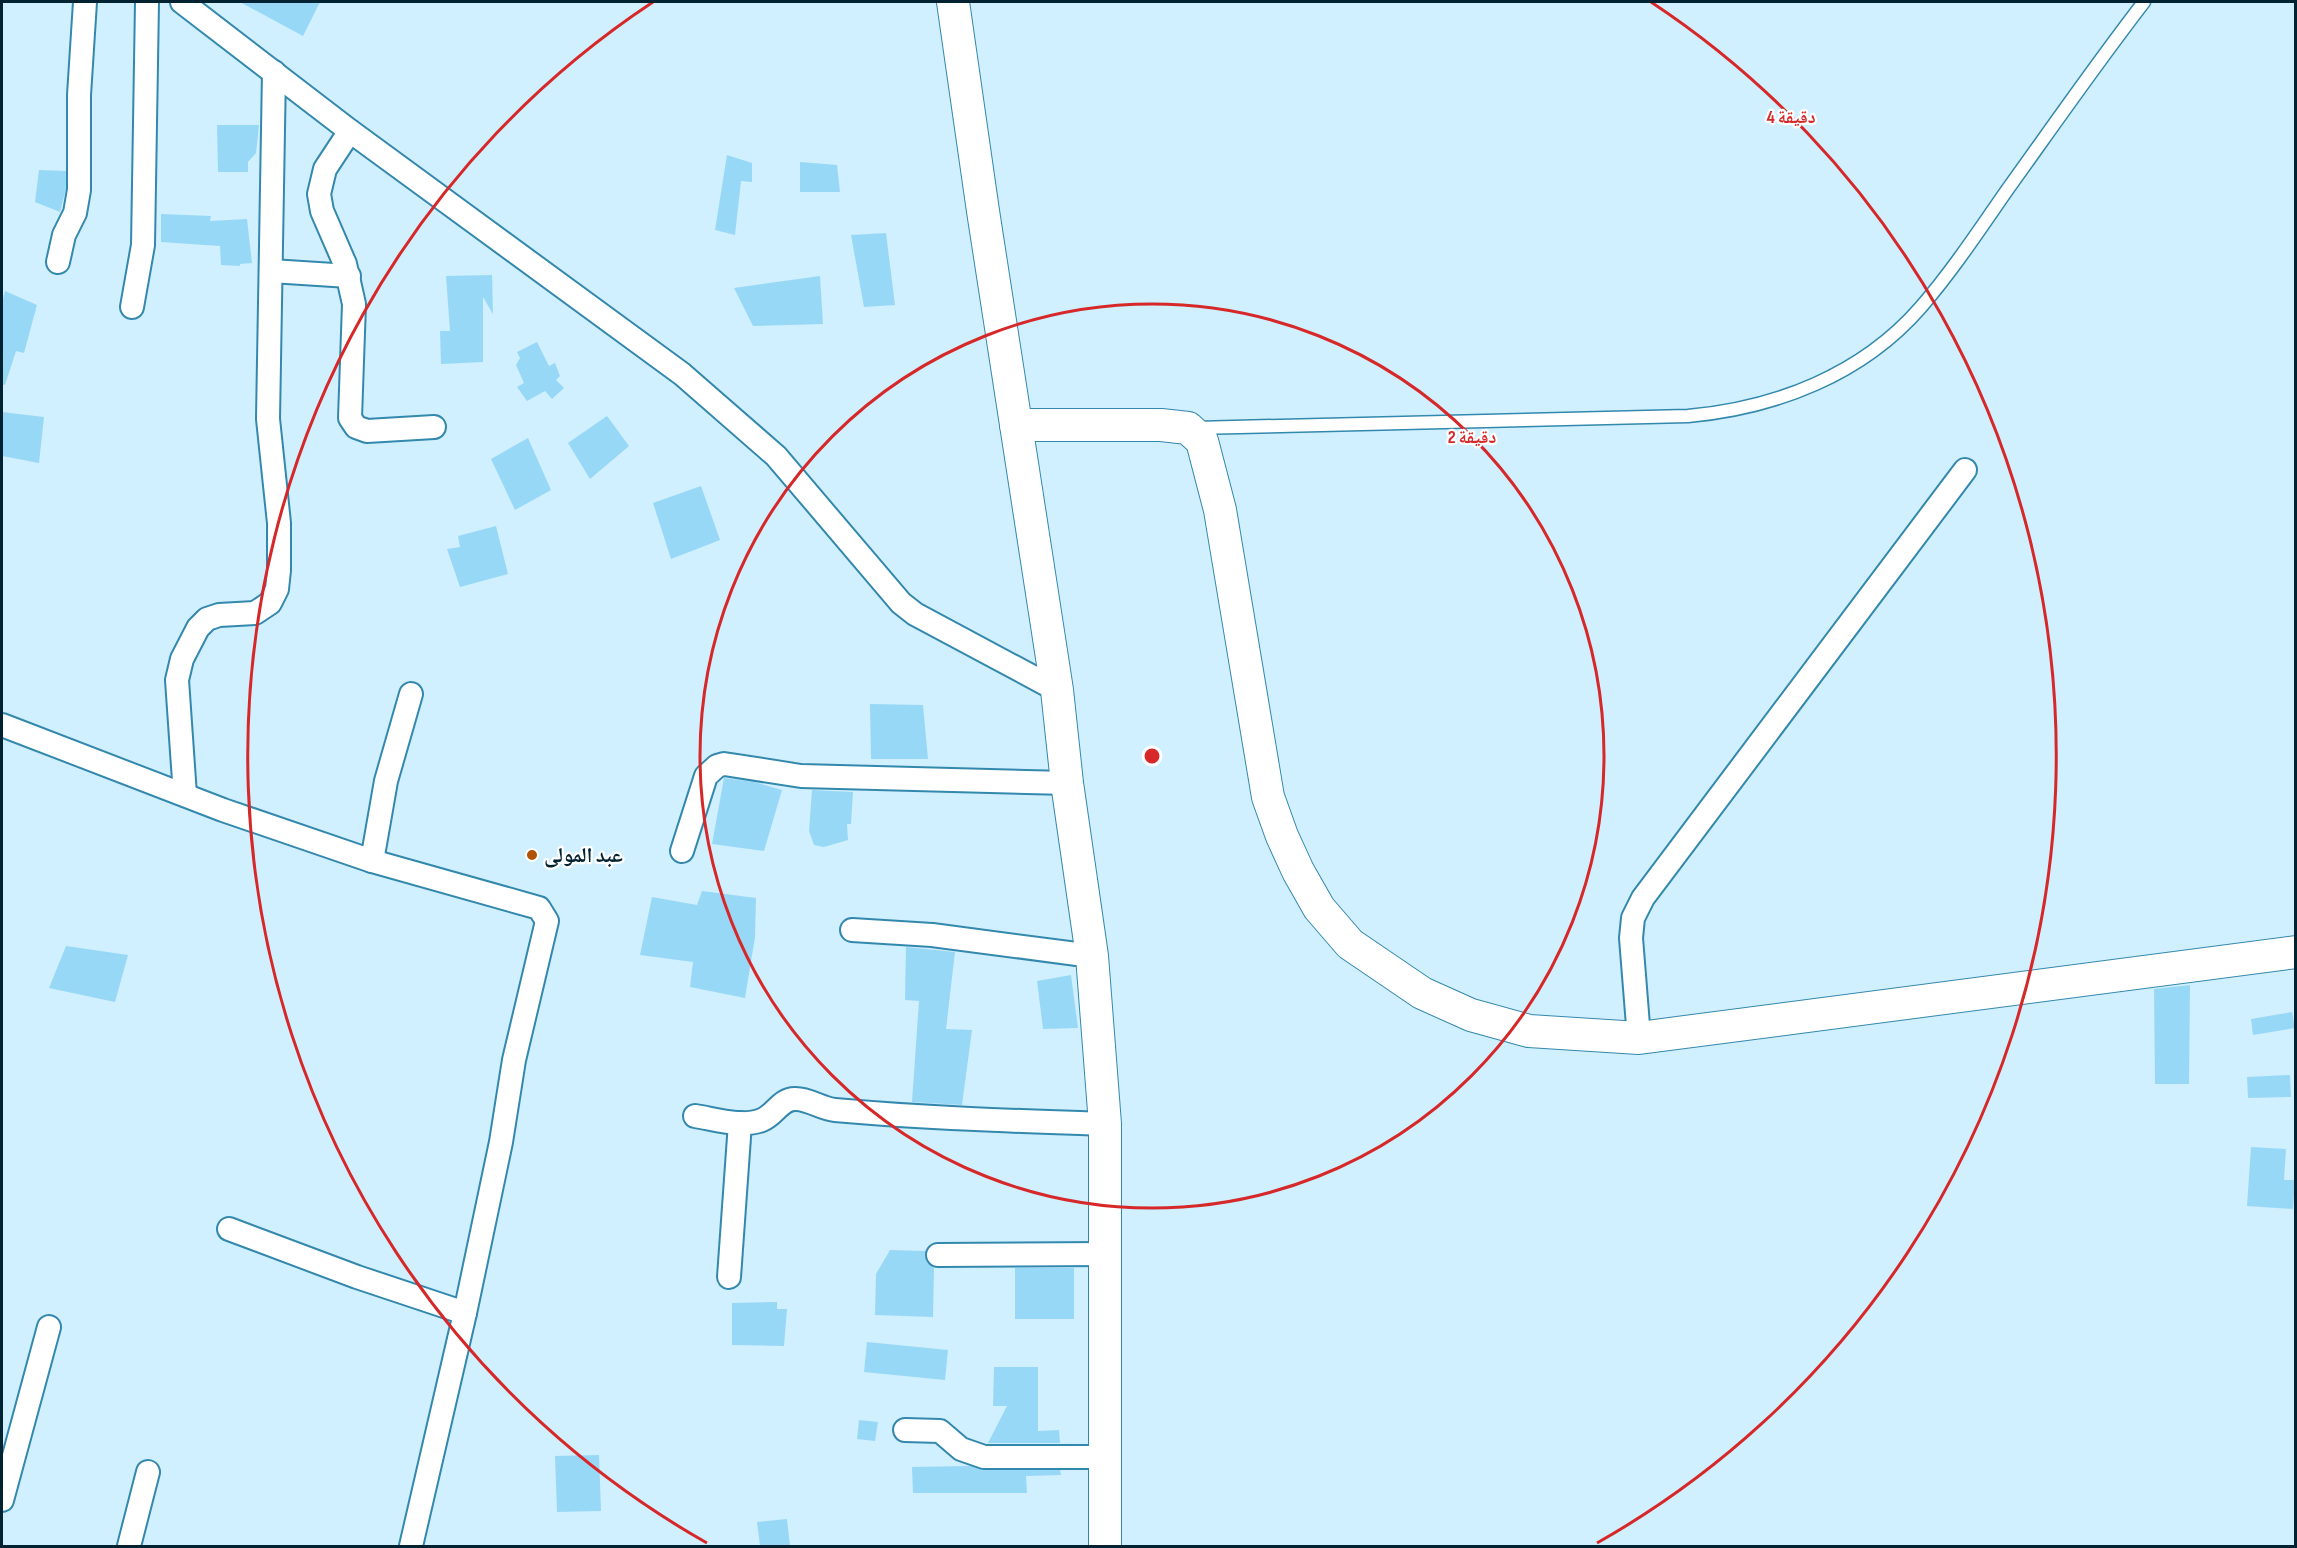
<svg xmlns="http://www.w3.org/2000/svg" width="2297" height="1548" viewBox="0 0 2297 1548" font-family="'Sofia Sans Condensed','Noto Naskh Arabic',sans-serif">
<rect width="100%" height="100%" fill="#d0efff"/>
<g fill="#98d8f7">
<path d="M240,2H320L303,36Z"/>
<path d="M217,125H259L256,153L248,162V172H218Z"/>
<path d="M727,155L752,163V182L741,181L735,235L715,230Z"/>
<path d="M800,162L837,165L840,192H800Z"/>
<path d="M39,170L66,171V189L60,212L35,202Z"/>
<path d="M161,214L211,216L210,221L247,219L252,263L240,264V266L221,265L220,246L161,242Z"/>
<path d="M886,233L895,305L864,307L851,235Z"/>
<path d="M492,275L493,314L483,297V362L441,364L440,331H450L446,276Z"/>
<path d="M820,276L823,324L753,326L734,288Z"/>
<path d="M5,291L37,305L24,353L16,351L5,385L2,384V303Z"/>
<path d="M537,342L549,366L555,363L560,376L556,380L564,388L552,399L545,391L527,401L517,387L524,383L516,365L520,358L517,352Z"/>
<path d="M2,412L44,417L39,463L2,456Z"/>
<path d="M607,416L629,446L590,479L568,443Z"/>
<path d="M528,438L551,490L515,510L491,459Z"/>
<path d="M701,486L720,540L671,559L653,503Z"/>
<path d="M496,526L508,574L460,587L447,549L460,547L458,536Z"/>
<path d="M870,704L923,705L928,759H871Z"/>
<path d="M724,778L754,782L782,790L764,851L712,844Z"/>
<path d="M812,790L853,792L851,824H847L848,840L824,847L814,845L809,831Z"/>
<path d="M702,891L756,898L755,937L745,998L690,987L693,962L640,955L652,897L697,905Z"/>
<path d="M66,946L128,955L115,1002L49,988Z"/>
<path d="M906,947L955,952L946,1029L972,1030L962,1105L912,1102L919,1001L905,1000Z"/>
<path d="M1071,975L1078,1028L1043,1029L1037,981Z"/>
<path d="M2190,985L2189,1084H2155L2154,989Z"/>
<path d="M2292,1012L2295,1028L2253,1035L2251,1019Z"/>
<path d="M2290,1075L2291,1097L2248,1098L2247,1077Z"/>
<path d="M2251,1147L2286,1149L2284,1180H2295L2293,1209L2247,1206Z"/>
<path d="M890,1250L926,1251V1261L934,1268L933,1317L875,1315L876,1274Z"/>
<rect x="1015" y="1268" width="59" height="51"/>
<path d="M777,1302V1309H787L784,1346L732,1345V1303Z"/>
<path d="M867,1342L948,1350L945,1380L864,1372Z"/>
<path d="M994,1367H1038V1431L1059,1430L1060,1443H988L1007,1406H993Z"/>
<path d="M859,1420L878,1422L875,1441L857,1439Z"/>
<path d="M599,1455L601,1511L557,1512L555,1456Z"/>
<path d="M970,1466L984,1470H1060L1061,1475L1026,1476L1027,1493H913L912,1467Z"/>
<path d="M787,1519L790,1546H760L757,1522Z"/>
</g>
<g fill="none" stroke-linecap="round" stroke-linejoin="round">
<g stroke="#3388ad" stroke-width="15">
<path id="lane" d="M1195,428L1688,416C1776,408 1862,375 1921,307C1952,271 1978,232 2005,193C2051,129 2096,64 2144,2"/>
</g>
<g stroke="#3388ad" stroke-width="26">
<g id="street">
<path d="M182,2L350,131L682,374L776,456L901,603L915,614L1057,690"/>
<path d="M350,131L325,169L319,194L322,211L345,264L354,304L350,418L356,427L367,431L434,427"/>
<path d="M58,262L64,235L75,213L79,190V95L85,2"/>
<path d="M271,271L349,276"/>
<path d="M132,307L143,245L147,2"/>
<path d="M2,725L223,810L372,861L539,908L547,921L514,1060L501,1142L465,1313L411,1546"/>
<path d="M185,795L177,680L182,659L198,628L207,619L219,615L255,613L270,603L277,589L279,570V523L268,419L274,72"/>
<path d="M682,851L706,776L717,766L724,764L801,776L1067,783"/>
<path d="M372,861L386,781L411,694"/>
<path d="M852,930L932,935L1092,956"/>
<path d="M1639,1038L1631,938L1633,918L1643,898L1965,470"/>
<path d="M695,1116C715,1119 742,1128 762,1120C775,1115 781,1098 796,1099C809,1099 822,1109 835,1110C925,1118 1015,1121 1105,1124"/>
<path d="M229,1229L357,1277L465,1313"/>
<path d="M938,1255L1106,1254"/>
<path d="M729,1277L740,1123"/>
<path d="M905,1430L940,1431L961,1449L984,1457H1106"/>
<path d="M2,1500L49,1327"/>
<path d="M129,1546L148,1472"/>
</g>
</g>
<g stroke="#3388ad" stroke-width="34">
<g id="secondary">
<path d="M953,2L983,211L1057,690L1067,783L1092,956L1105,1124V1546"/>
<path d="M1016,425H1161L1188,428L1202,441L1220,510L1268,797L1282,836L1298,871L1319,908L1350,944L1422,993L1471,1015L1529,1031L1639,1038L2296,952"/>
</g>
</g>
<use href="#lane" stroke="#fff" stroke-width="12"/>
<use href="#street" stroke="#fff" stroke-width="22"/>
<use href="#secondary" stroke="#fff" stroke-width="32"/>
</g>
<g fill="none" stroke="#d62828" stroke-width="3">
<circle cx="1152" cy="756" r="452"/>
<path d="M707 1543A904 904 0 0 1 653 2M1651 2A904 904 0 0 1 1597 1543"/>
</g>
<circle fill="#b15303" stroke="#fff" stroke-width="2" cx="532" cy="855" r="6"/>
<g text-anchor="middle" stroke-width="4.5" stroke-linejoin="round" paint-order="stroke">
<g font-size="21" font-weight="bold" fill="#002231" stroke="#fff" text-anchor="start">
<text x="544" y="862">عبد المولى</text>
</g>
</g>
<circle cx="1152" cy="756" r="9" fill="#d62828" stroke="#fff" stroke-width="3"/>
<g font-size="18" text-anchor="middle" font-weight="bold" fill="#d62828" stroke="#fff" stroke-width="4.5" stroke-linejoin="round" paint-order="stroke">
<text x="1791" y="123">4 دقيقة</text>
<text x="1472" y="443">2 دقيقة</text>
</g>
<rect width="2297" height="1548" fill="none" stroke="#002231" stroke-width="6"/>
</svg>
